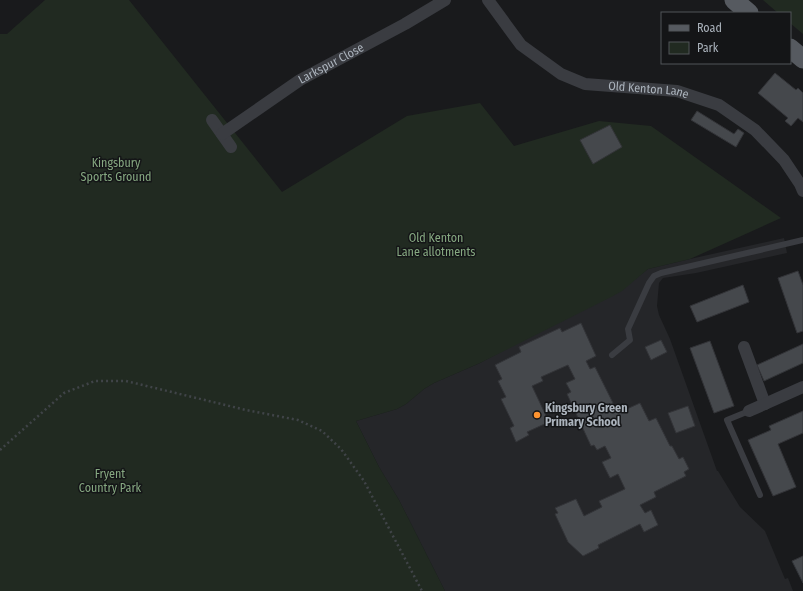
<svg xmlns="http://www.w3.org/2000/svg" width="803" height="591" viewBox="0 0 803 591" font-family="'Fira Sans Condensed',sans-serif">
<rect width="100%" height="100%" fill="#191a1c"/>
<path fill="#252629" d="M784,238L787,253L696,273L663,278L659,283L657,306L659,315L670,339L717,471H718L740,507L765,531L785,579L788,578L793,591H445L399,500L379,467L356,421L397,409L406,404L424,389L434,383L480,363L635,279L648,269L690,259Z"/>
<g fill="#212a21">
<path d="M45,0H129L282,192L407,116L480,103L514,146L599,121L651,126L781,218L690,259L648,269L622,291L613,296L480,363L434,383L424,389L406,404L397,409L356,421L379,467L399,500L445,591H0V34H7Z"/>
<path d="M763,0H803V34L790,23V13H778Z"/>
</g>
<g fill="#45484c" stroke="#333438">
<path d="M775,73L796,90L798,88L803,93V122L798,118L791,126L785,121L788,118L758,93Z"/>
<path d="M697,111L734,134L738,129L744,133L736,147L691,120Z"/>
<path d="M610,125L622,147L593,164L580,140Z"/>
<path d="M798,271L803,285V331L797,333L778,278Z"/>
<path d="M743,285L749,302L697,322L690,306Z"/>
<path d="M581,323L596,356L586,361L590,369L595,367L618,413L640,403L649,421L656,418L670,446H672L679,459L683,457L689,469L684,472L686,476L654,492L656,497L640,505L645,513L651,510L658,525L644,532L640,524L598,545L599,548L583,556L568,542L555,514L558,513L555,508L576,499L584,516L602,507L599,501L625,489L618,474L610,478L602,462L611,458L605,446L597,450L594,445L591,446L567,394L571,392L566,383L575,379L568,365L541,377L543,381L532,386L549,422L527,432L529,435L516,442L510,428L514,426L501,399L506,397L498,381L502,379L495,365L521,352L519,347L560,328L562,332Z"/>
<path d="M661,340L667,352L651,360L645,347Z"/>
<path d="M710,341L734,406L714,413L690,348Z"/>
<path d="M803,344V363L764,381L757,365Z"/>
<path d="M688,406L695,426L676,433L668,413Z"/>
<path d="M803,411V433L778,444L796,487L773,496L748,440L771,430L769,426Z"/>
<path d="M803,556V583L792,561Z"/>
</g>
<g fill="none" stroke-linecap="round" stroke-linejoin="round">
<path stroke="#404448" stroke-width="2.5" stroke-dasharray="2 3" stroke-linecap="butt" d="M0,450L64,393L95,381H126L246,410L298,420L322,431L341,449L364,481L422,591"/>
<g stroke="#3a3c41" stroke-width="6">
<path d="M612,355L630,340L628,329L649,283L654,276L661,273L803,240"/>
<path d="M749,411L727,420L760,495"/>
</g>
<g stroke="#3a3c41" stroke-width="12">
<path id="s1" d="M488,0L521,45L561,74L585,84L677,91L719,105L755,130L784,160L800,184L803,191"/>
<path d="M212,120L231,147"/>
<path id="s2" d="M222,134L300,80L405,24L445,0"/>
<path d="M744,347L765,404"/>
<path d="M749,411L803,387"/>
</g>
<g stroke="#565a60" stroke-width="19">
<path d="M734,0L749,13"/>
<path d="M790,48L803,59"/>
</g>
</g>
<circle fill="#fd9330" stroke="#141517" stroke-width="1.5" cx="537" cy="415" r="4"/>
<g text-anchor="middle" stroke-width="3" stroke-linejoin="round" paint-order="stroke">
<g font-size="12" fill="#abb3bc" stroke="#141517">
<text dy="4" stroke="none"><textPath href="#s2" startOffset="130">Larkspur Close</textPath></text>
<text dy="4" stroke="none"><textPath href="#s1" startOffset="195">Old Kenton Lane</textPath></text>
</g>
<g font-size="12" fill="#86a881" stroke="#141517">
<text x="116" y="167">Kingsbury<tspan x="116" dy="14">Sports Ground</tspan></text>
<text x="436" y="242">Old Kenton<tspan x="436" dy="14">Lane allotments</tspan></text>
<text x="110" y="478">Fryent<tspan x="110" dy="14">Country Park</tspan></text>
</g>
<g font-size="12" font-weight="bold" fill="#abb3bc" stroke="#141517" text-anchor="start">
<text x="545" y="412">Kingsbury Green<tspan x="545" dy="14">Primary School</tspan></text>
</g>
</g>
<rect x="661" y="12" width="130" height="52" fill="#141517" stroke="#505459"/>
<rect x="669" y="25" width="20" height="6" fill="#565a60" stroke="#505459"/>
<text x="697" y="32" font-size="12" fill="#abb3bc">Road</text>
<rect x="669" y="42" width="20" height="12" fill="#212a21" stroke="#505459"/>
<text x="697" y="52" font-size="12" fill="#abb3bc">Park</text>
</svg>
